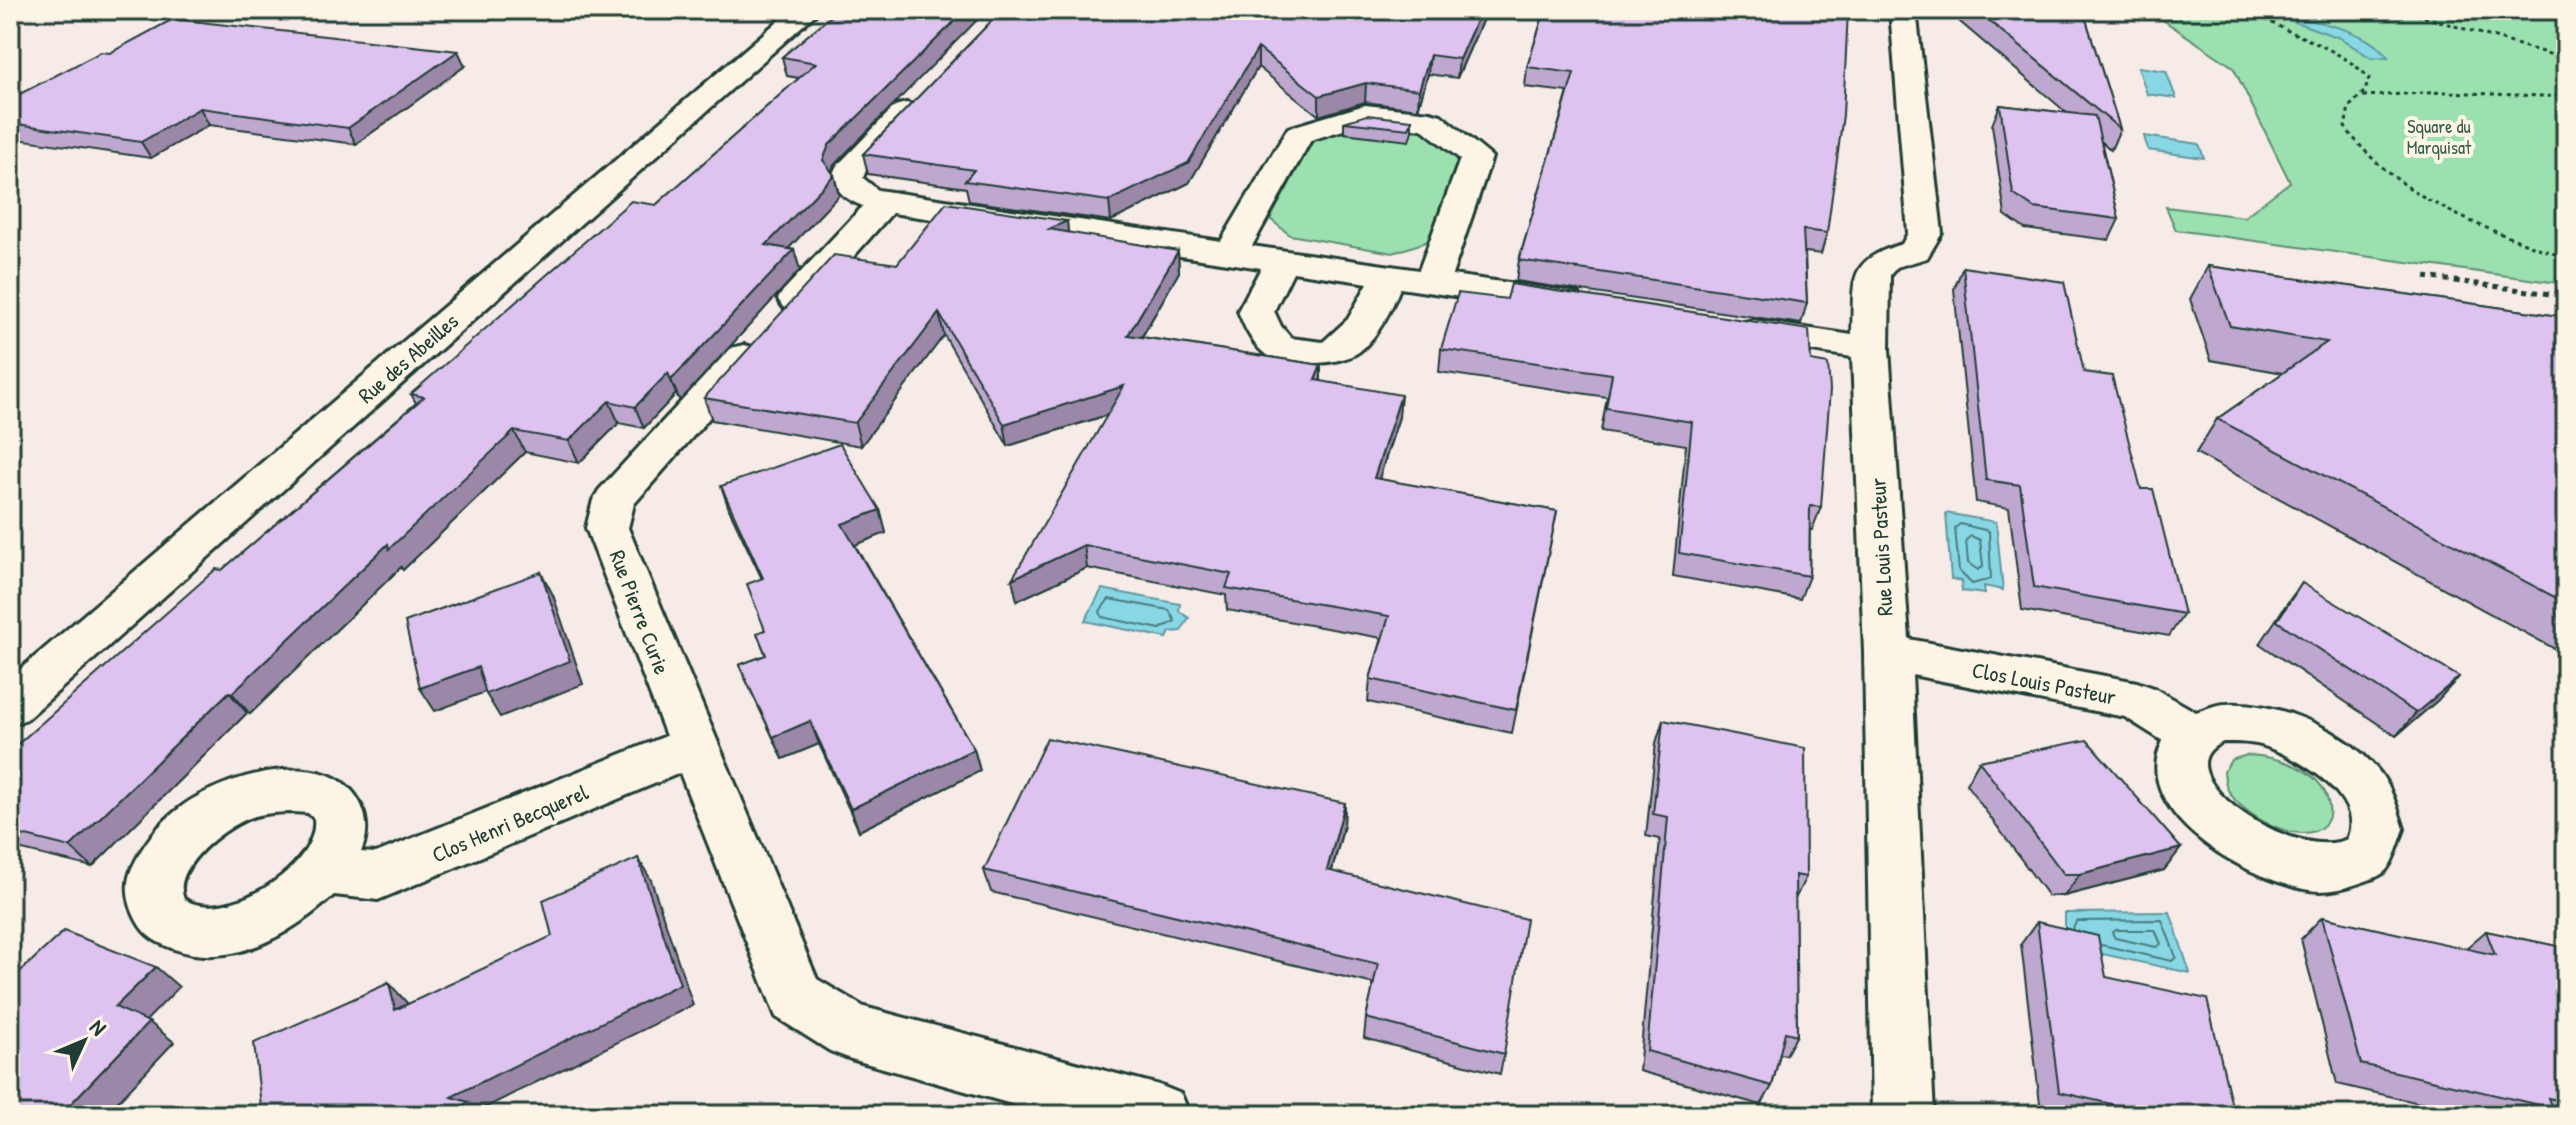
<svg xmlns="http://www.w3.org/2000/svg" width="2576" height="1125" viewBox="0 0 2576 1125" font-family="'Patrick Hand',sans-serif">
<rect width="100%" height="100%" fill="#f6ebe7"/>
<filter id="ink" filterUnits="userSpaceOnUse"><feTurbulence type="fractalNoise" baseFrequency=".0125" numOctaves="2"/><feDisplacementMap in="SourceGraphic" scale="16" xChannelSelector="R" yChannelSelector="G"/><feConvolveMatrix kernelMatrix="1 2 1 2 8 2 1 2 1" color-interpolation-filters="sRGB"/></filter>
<g filter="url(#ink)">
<g fill="#9ae1af" stroke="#5c8f72" stroke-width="2">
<path d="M2148,10L2566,11V284L2176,230L2166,207L2244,217L2290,182L2233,67Z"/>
<path d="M1370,122L1420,128L1459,158L1429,241L1393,253L1290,235L1270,219L1314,139Z"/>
<path d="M2247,755C2276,756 2320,768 2328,801C2330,810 2331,818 2324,825C2301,849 2240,814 2228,790C2225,785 2225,778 2224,772L2231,760Z"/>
</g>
<g fill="#88d7e5" stroke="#5e999e" stroke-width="2">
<path d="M2295,19C2324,21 2369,33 2388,57L2371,58L2340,38L2292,21Z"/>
<path d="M2138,67L2166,71L2176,98L2147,94Z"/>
<path d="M2144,136L2199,144L2204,158L2148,150Z"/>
<path d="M1946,513L1996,522L2003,590L1984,586L1985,594L1962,591L1961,581L1951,579Z"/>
<path d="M1102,589L1180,604L1179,611L1189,618L1181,631L1170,632L1167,638L1085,621Z"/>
<path d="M2170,912L2190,973L2065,946V913Z"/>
</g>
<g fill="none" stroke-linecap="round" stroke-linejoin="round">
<g stroke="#497b7b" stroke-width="2">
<path d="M1960,524L1989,531L1991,579L1972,584L1959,571L1955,528Z"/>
<path d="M1971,536L1980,540L1983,566L1978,570L1968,563L1966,540Z"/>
<path d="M1109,599L1169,610L1175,621L1160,629L1102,617L1100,611Z"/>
<path d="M2073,928L2077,921L2162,920L2176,957L2172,961L2102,945"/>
<path d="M2116,930H2155L2161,944L2156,947L2115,938L2112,933Z"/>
</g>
<g stroke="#1f3d34" stroke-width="6">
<g id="street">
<path d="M791,10H820L27,719L10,725V678Z"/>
<path d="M1890,10H1916L1942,233L1927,258L1897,267L1890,275L1889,349L1909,639L2137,682L2154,688L2196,712C2206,709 2216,704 2226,704C2276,701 2343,729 2376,768C2391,785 2397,807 2404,829C2399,842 2395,858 2387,869C2382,876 2369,880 2360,883C2346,888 2334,891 2319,891C2258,887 2125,815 2163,741L2125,717L1912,675L1934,1115H1872L1864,652L1852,357L1753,342L1740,339L1735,331L1740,323L1753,320L1852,335C1855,282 1844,261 1902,244L1908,233ZM2223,742C2238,742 2253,742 2267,747C2300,759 2366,797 2347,839C2294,864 2156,771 2223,742Z"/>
<path d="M906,103L917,106L921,112L866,170L863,178L878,190L1221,241L1288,128L1365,105L1430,112L1441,115L1492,157L1452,275L1566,291L1579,294L1584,302L1579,310L1566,313L1400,288C1391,310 1379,335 1360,351C1341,366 1283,368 1264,353C1251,342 1244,326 1238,311L1261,268L892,213L809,307L796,310L783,307L778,299L783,291L863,206C847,200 838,193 831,178L836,167L895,106ZM1366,123L1422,129L1460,159L1419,270L1252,246L1311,140ZM1293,272L1368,283L1348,319L1323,342L1291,338L1281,326L1274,311Z"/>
<path d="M744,345L757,348L763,356L634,504L628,528L817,979L864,1007L1159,1085L1181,1094L1190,1115H1051L851,1059L830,1051L776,1017L680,773L378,900L334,895C291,934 233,970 174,949C158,943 145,937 137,921C128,904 124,886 132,868C144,843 158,824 181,807C222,776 332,742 361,805C368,821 368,836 361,852L376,853L666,736L586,528L593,500L599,490L731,348ZM293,812L308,813L314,819C320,866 225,926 184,899C170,867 228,824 255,816C267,813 280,812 293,812Z"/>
</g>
</g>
<g stroke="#1f3d34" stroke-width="3" stroke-dasharray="4 4" stroke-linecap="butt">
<path d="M2251,10C2289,37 2336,44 2369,78L2365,91L2349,107L2345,127C2399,200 2483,228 2566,258"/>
<path d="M2401,10L2566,59"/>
<path d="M2363,96L2445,92L2566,97"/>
</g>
<path stroke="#1f3d34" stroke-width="5" stroke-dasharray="5 5" stroke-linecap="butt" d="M2425,277L2566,296"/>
<use href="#street" fill="#fcf5e5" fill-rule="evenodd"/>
</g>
<g fill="#bfa8cf" stroke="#1f3d34" stroke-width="2">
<path d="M838,10L834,165L831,172L834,175L839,195L788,249L794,250L800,270L680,401L676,394L644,428L619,423L579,463L525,452L403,570L401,567L250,714L247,713L92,867L10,847V751L222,570L416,403L411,394L656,205L799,78L787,76L782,57Z"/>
<path d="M1002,10H1487L1457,78L1428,74L1418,109L1365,102L1319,116L1258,67L1189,183L1111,221L969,201L966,188L868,174L863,154Z"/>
<path d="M1545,10L1827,233L1821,254L1805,252L1807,303L1801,324L1516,281L1519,260L1568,92L1525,87L1527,67Z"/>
<path d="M1946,10H2083L2120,129L2111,150L2101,141L2119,219L2109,240L2025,229L2005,215L1992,125L2000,105L2067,113Z"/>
<path d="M110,53L465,66L356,144L209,125L151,158L10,138V99Z"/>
<path d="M1412,120V131L1409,141L1344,133V122Z"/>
<path d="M1067,221L1068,233L1178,251L1179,272L1142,337L1321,365V381L1399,417L1379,479L1557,511L1512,733L1368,702L1370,679L1382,638L1227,610L1226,595L1087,568L1017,601L1108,415L1008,446L944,335L861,446L712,420L704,398L897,264Z"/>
<path d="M2208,266L2566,317V655L2196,453L2217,419L2283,373L2211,360L2190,299Z"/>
<path d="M1963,267L2084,372L2141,489L2184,614L2169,636L2022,610L2009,508L1976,502L1954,289Z"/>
<path d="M1507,299L1821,507L1812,530H1810L1809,576L1800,599L1673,576L1686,445L1601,431L1607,397L1439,372L1441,349Z"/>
<path d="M721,486L880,510L886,533L855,545L974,749L980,771L859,831L819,744L783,759L739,665L766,655L757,633L765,630L762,579L729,509Z"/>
<path d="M2302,583L2438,700L2396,736L2260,644L2285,606Z"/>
<path d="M1663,720L1806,877L1795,899L1797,1035L1786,1055L1780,1054L1772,1086L1761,1105L1639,1071L1660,839L1646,836L1656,743Z"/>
<path d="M1979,761L2181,848L2164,870L2064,896H2048L1966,784Z"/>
<path d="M1345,803L1344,825L1332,871L1504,1054L1500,1074L1364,1038L1366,1018L1374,984L991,892L984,870Z"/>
<path d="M2322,917L2465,949L2486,931L2566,948V1115H2471L2337,1084L2301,939Z"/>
<path d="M2037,922L2106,977L2234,1115H2055L2041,1112L2021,944Z"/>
</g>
<g fill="#9b88a9" stroke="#1f3d34" stroke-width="2">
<path d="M966,10H987L834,165L828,179L823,160L829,145Z"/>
<path d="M1481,10H1487L1457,78L1459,59Z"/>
<path d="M1258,48V67L1189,183L1111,221L1109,201Z"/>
<path d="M458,51L465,66L356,144L348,128Z"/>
<path d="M1430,55L1428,74L1418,109L1419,90Z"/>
<path d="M1366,83L1365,102L1319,116V96Z"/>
<path d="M200,108L209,125L151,158L141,142Z"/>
<path d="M834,175L839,195L772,266L766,245Z"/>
<path d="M1067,221L1069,242L1049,229Z"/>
<path d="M794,250L800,270L680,401L671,380Z"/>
<path d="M1178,251L1179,272L1130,357L1128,335Z"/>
<path d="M939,313L944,335L861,446L855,423Z"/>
<path d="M1321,365V387L1315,380Z"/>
<path d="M668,373L676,394L644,428L635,407Z"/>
<path d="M1124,386L1126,409L1008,446L1004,424Z"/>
<path d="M1401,395L1399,417L1372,500L1374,478Z"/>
<path d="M609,401L619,423L579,463L569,441Z"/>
<path d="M514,431L525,452L403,570L401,567L250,714L232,693L388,544Z"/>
<path d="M880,510L886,533L850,547L842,524Z"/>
<path d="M1084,545L1087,568L1017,601L1012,579Z"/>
<path d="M541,572L553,595L583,684L500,717L486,694Z"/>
<path d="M478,667L493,689L435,711L420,688Z"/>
<path d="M2459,677L2438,700L2396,736L2416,713Z"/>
<path d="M229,692L247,713L92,867L70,847Z"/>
<path d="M810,721L819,744L783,759L773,737Z"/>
<path d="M974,749L980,771L859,831L851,809Z"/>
<path d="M1345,803L1344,825L1326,892L1327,870Z"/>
<path d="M2181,848L2164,870L2064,896L2080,874Z"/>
<path d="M638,858L651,880L693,1005L478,1111L482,1115H444L451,1097Z"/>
<path d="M156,967L179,987L140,1027L115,1007Z"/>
<path d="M389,983L408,1004L395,1010Z"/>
<path d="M149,1022L174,1042L105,1115H60Z"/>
</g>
<g fill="#dec3f1" stroke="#1f3d34" stroke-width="2">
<path d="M838,10H966L829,145L823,160L834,175L766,245L794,250L671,380L668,373L635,407L609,401L569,441L514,431L389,549L388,544L232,693L229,692L70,847L10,832V751L216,569L222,570L424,397L411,394L631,201L656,205L816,63L782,57Z"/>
<path d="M1002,10H1481L1459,59L1430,55L1419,90L1366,83L1319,96L1258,48L1188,163L1109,201L965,181L974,170L863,154Z"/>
<path d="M1545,10H1848L1843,115L1827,233L1803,230L1807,303L1519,260L1574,73L1527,67Z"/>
<path d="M1976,10H2083L2120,129Z"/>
<path d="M173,19L458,51L348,128L200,108L141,142L10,123V99L101,52L110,53Z"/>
<path d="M2000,105L2095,116L2119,219L2034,208L2013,194Z"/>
<path d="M1367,115L1412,120L1409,129L1344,122Z"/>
<path d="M946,203L1067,221L1049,229L1178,251L1128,335L1321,365L1315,380L1401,395L1374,478L1557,511L1516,710L1370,679L1389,616L1226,588L1231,574L1084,545L1012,579L1124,386L1004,424L939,313L855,423L704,398L834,255L897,264Z"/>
<path d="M2208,266L2566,317V603L2217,419L2327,342L2230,326Z"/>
<path d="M1963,267L2064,282L2084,372L2112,376L2141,489H2153L2184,614L2034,587L2020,485L1986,480Z"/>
<path d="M1511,284L1809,330L1811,361L1828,364L1830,390L1821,507L1810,506L1809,576L1679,553L1692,422L1606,408L1612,374L1441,349L1458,293L1507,299Z"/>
<path d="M840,444L880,510L842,524L974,749L851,809L810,721L773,737L739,665L766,655L757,633L765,630L747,584L763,578L721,486Z"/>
<path d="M541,572L570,661L486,694L478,667L420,688L405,622Z"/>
<path d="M2302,583L2459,677L2416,713L2277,621Z"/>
<path d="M1663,720L1805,748L1806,877L1795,875L1797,1035L1785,1032L1772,1086L1647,1051L1668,817L1653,814Z"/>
<path d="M1047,738L1345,803L1327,870L1526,919L1504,1054L1366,1018L1378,964L984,870Z"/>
<path d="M2087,740L2181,848L2080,874H2064L1979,761Z"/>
<path d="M638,858L680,984L451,1097L469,1102L444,1115H262L254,1043L389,983L395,1010L552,936L543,900Z"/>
<path d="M2322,917L2495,955L2486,931L2566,948V1102L2548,1098L2552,1108L2361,1064Z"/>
<path d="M2037,922L2098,936L2106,977L2207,999L2234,1115H2159L2059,1092Z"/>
<path d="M64,931L156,967L115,1007L149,1022L60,1115H10V981Z"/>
</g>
</g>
<g text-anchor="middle" stroke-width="8" stroke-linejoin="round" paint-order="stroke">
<g font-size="18" fill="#385e4d" stroke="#fcf5e5">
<text x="2439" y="133">Square du<tspan x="2439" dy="21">Marquisat</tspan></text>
</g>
<g font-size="22" fill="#1f3d34" stroke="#fcf5e5">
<text transform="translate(408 358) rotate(-41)" y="8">Rue des Abeilles</text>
<text transform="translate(1881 547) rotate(-93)" y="8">Rue Louis Pasteur</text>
<text transform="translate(640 612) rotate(69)" y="8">Rue Pierre Curie</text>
<text transform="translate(2044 683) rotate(11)" y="8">Clos Louis Pasteur</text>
<text transform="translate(510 823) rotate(-23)" y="8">Clos Henri Becquerel</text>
</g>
</g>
<rect width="2576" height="1125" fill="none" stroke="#fcf5e5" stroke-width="40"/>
<rect x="20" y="20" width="2536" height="1085" fill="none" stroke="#1f3d34" stroke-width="3" filter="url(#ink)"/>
<g transform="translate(84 1041) rotate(46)" stroke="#fcf5e5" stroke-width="6" paint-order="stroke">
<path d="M0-6L14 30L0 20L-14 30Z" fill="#1f3d34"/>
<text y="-12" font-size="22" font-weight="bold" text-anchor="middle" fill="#1f3d34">N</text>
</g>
</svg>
